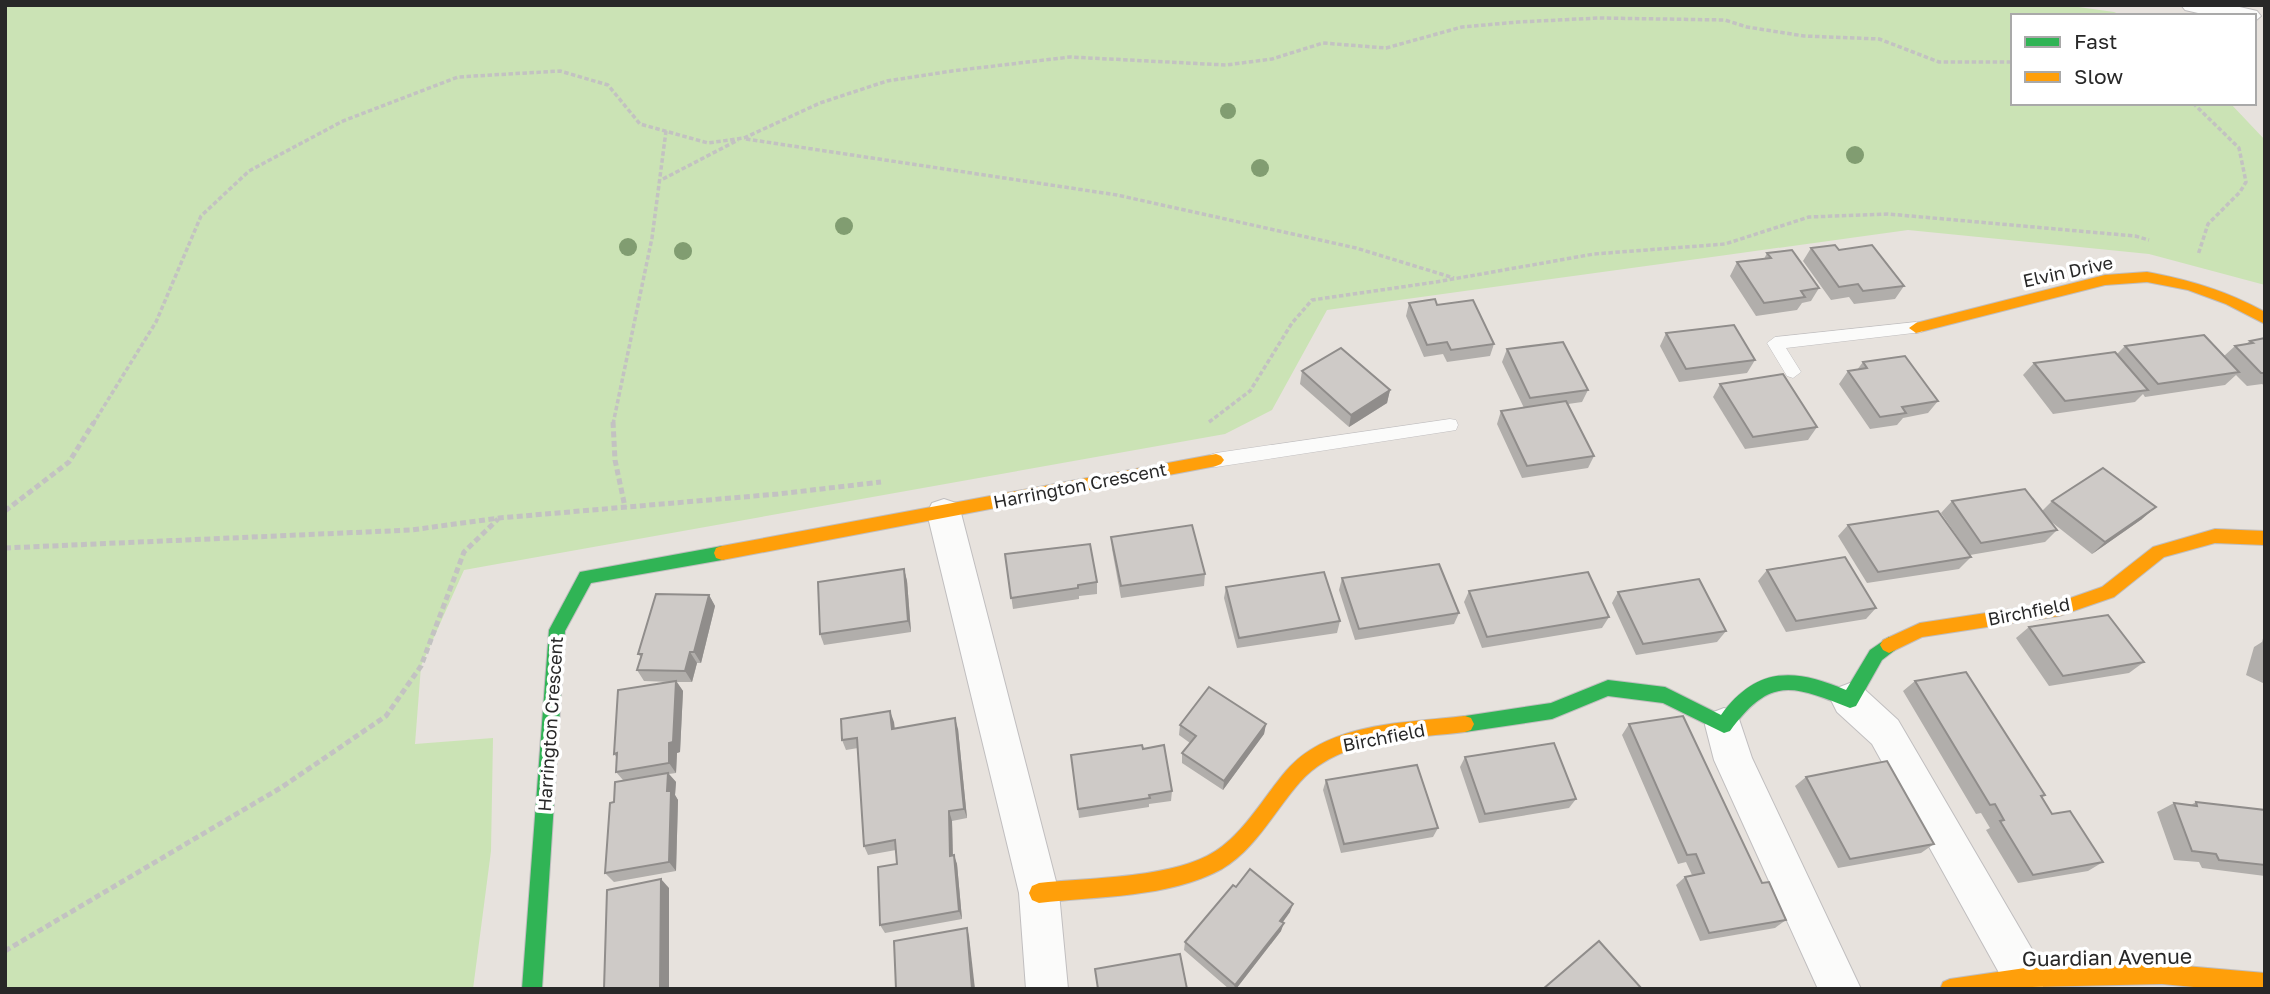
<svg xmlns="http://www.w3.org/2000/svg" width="2270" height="994" viewBox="0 0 2270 994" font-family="'Golos Text',sans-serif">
<rect width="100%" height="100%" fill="#e7e2dd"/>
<path fill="#cbe3b5" d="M5,5H2064L2114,12L2123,16H2013V103H2230L2265,140V285L2149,254L1908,230L1327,310L1272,410L1225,434L464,570L421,666L415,744L493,738L491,851L473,989H5Z"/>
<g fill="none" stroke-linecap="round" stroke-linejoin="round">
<g stroke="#c0bebf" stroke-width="1">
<g id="lane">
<path d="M1916,322L1924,328L1922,332L1786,348L1801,372L1793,378L1787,376L1767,343L1775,337Z"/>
<path d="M1450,419L1456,420L1458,425L1456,430L1450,431L1216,467L1210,465L1207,460L1210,455L1216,453Z"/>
</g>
</g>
<g stroke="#c0bebf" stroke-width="2">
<g id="street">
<path d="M2181,5H2231L2257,11L2261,16L2254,22V16H2211L2185,10Z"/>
<path d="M944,499L956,503L961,513L1059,893L1068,989H1026L1019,893L927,513L932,503Z"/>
<path d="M1850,683L1863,688L1898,720L2040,963L2046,978L2042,989H2008L1872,744L1837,712L1831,700L1837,688Z"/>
<path d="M1724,708L1737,713L1752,758L1861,989H1818L1714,760L1705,725L1711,713Z"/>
</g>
</g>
<g stroke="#c0bebf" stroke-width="2">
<g id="fast">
<path d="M722,546L728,548L730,553L728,558L722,560L591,583L565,631L542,989H522L549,630L580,572Z"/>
<path d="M1889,637L1895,640L1898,645L1895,650L1882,660L1856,706L1850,708C1793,686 1771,675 1730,731L1724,733L1663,703L1608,696L1552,719L1465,732L1459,730L1456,724L1459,718L1465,716L1551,703L1608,680L1665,687L1721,715C1757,666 1795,668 1846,690L1870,650Z"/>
</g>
</g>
<g stroke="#c0bebf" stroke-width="2">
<g id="slow">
<path d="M2147,272C2190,280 2227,291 2265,312V324L2226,304L2188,290L2147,282L2105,285L1916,333L1909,328L1916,323L2105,275Z"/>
<path d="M1216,454L1221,456L1224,460L1221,464L1216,466L722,560L716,558L714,553L716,548L722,546Z"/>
<path d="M2215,529L2265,531V545L2215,543L2164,557L2114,597L2059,616L1922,637L1889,653L1883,650L1880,645L1883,640L1920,623L2059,602L2102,587L2153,547Z"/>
<path d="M1465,716L1471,718L1474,724L1471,730L1465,732C1410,739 1340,737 1300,782C1275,810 1256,849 1222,869C1169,898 1098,896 1039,903L1032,900L1029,893L1032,886L1039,883C1087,878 1164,878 1207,856C1241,839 1262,799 1286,771C1328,722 1406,723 1465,716Z"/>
<path d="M2162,964L2265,973V989H2215L2162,984L1940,989L1943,982L1950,979L2025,968Z"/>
</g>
</g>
<g stroke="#c3c2c2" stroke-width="3.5" stroke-dasharray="4.5 2.5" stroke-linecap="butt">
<path d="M2193,103L2239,148L2246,182L2240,192L2208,224L2198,255"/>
<path d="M746,139L1117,195L1356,248L1454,278"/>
<path d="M663,179L738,140"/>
<path d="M1209,422L1250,391L1292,323L1312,300L1436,282L1594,254L1725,244L1809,217L1888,214L2135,236L2149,240"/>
<path d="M93,424L156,322L201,216L249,171L343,121L458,77L560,71L608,85L640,124L708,143L744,138L820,103L887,81L952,71L1070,57L1226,65L1272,59L1323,43L1386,48L1462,27L1518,22L1599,18L1725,20L1747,27L1804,36L1879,39L1939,62H2013"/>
<path d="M613,424L652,238L666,131"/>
</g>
<g stroke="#c3c2c2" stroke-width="5" stroke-dasharray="6 3.5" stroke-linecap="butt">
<path d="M613,422L615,460L625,507"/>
<path d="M5,511L69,462L94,422"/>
<path d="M5,548L411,530L499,518L778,494L881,482"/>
<path d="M5,951L282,787L386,716L421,666L464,552L498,519"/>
</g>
<use href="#lane" fill="#fbfbfa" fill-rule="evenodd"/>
<use href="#street" fill="#fbfbfa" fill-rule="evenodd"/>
<use href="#fast" fill="#30b455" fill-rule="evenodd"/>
<use href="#slow" fill="#ff9f0a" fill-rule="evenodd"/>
</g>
<g fill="#819d71">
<circle cx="1228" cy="111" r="8"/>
<circle cx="1855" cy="155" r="9"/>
<circle cx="1260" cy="168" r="9"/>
<circle cx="844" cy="226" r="9"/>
<circle cx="628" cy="247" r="9"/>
<circle cx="683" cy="251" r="9"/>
</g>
<g fill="#b1aeab">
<path d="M1811,248L1839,250L1904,286L1895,299L1854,304L1849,297L1831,300L1803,261Z"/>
<path d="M1767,253L1819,288L1811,301L1802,303L1797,310L1756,316L1730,276L1737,262L1764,259Z"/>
<path d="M1409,303L1437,305L1494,344L1490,356L1447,362L1443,354L1424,357L1406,316Z"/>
<path d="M1666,333L1755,360L1747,373L1679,382L1660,346Z"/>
<path d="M2265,338V386L2262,384L2247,386L2236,375L2225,385L2145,397L2143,394L2135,402L2053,414L2023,375L2034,363L2117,354L2125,346L2224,356L2235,346L2246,344L2250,341Z"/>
<path d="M1507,349L1588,390L1582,402L1568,404L1594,456L1588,468L1522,478L1497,424L1501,411L1524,408L1502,362Z"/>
<path d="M1863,362L1938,401L1928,413L1903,418L1897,425L1870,429L1839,384L1848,371L1857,370Z"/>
<path d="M1302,371L1390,390L1387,403L1349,427L1300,384Z"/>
<path d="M1720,384L1817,427L1808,440L1745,449L1713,397Z"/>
<path d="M1952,501L2042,511L2052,501L2142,519L2092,554L2049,520L2057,530L2045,542L1970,555L1941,513Z"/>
<path d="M1848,525L1971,557L1959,569L1867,583L1838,536Z"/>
<path d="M1111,537L1205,574L1204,586L1121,598L1112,549Z"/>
<path d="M1005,554L1097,582V594L1079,596V599L1013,609Z"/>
<path d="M904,569L907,581L911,632L824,645L820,634Z"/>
<path d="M1767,570L1876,608L1866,619L1786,632L1758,581Z"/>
<path d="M1342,578L1459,613L1454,624L1355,640L1339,590Z"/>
<path d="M1226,587L1340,621L1337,633L1237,648L1224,598Z"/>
<path d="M1469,591L1609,617L1602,628L1482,648L1464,602Z"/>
<path d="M1618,592L1726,631L1717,642L1636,655L1612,603Z"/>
<path d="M709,595L715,606L701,663H697L692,682H677L683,691L680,752L677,753L676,773L669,774L676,782L675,795L678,800L676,871L614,882L605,873L614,802L623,780L616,772L617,758L614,754L671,682L644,681L637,670L641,657L638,654Z"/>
<path d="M2029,627L2144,662L2129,673L2049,686L2016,638Z"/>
<path d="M2265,631V684L2246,675L2254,647L2262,642Z"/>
<path d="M1915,681L2045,795L2041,797L2052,814L2103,862L2088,871L2018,883L1986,830L1990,828L1981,813L1976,814L1903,691Z"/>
<path d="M894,722L895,729H958L967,818L952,821L953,856L957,864L962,919L885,933L880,925L897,864L896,850L868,855L864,846L858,748L846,750L842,740Z"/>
<path d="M1266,724L1264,734L1223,790L1182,763V753L1190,743L1179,735L1180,725Z"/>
<path d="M1629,724L1762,883L1786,920L1775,928L1700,941L1676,885L1685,877L1692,875L1686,862L1678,864L1622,735Z"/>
<path d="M1143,749L1172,791L1171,801L1149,804V807L1079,818L1071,755Z"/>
<path d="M1465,757L1576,799L1569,808L1479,823L1460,767Z"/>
<path d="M1806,777L1934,844L1921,853L1838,868L1795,786Z"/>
<path d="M1326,780L1438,828L1433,837L1341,853L1323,790Z"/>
<path d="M2196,802L2265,810V876L2202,868L2199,862L2174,860L2157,812L2174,803L2191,805Z"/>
<path d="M1290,912L1282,922L1281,931L1236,989H1229L1184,950L1185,942Z"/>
</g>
<g fill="#908d8b">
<path d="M1390,390L1387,403L1349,427L1351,415Z"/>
<path d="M2156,507L2142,519L2092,554L2105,542Z"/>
<path d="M904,569L907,581L911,632L908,621Z"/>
<path d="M709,595L715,606L701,663L694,652Z"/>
<path d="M690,652L697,663L692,682L685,671Z"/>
<path d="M676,681L683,691L680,752L677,753L676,773L669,763V743Z"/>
<path d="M890,711L894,722L895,739L892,729Z"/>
<path d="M955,718L958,729L967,818L964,809Z"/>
<path d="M1266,724L1264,734L1223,790L1224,781Z"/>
<path d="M668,773L676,782L675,795L678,800L676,871L669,862L667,791Z"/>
<path d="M949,811L952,821L953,865L950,856Z"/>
<path d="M954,855L957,864L962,919L959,911Z"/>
<path d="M661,879L669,888V989H660Z"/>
<path d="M1293,904L1290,912L1278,929L1280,921Z"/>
<path d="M1284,923L1281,931L1236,989H1234L1235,985Z"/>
<path d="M967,928L969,936L975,989H972Z"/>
</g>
<g fill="#cecac7" stroke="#908d8b" stroke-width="2">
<path d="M1835,245L1839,250L1872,245L1904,286L1863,291L1858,284L1839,287L1811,248Z"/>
<path d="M1792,250L1819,288L1801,291L1805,297L1764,303L1737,262L1771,258L1767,253Z"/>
<path d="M1435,299L1437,305L1473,300L1494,344L1451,350L1447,342L1427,345L1409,303Z"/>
<path d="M1734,325L1755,360L1686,369L1666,333Z"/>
<path d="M2204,335L2239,372L2158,384L2125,346Z"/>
<path d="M2265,338V373H2261L2235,346L2253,343L2250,341Z"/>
<path d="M1563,342L1588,390L1530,398L1507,349Z"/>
<path d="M1341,348L1390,390L1351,415L1302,371Z"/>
<path d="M2115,352L2148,390L2065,401L2034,363Z"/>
<path d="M1905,356L1938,401L1902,407L1906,413L1880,417L1848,371L1867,368L1863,362Z"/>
<path d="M1783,374L1817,427L1753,437L1720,384Z"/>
<path d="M1566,401L1594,456L1527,466L1501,411Z"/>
<path d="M2103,468L2156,507L2105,542L2052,501Z"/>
<path d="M2025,489L2057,530L1981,543L1952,501Z"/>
<path d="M1938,511L1971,557L1878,572L1848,525Z"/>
<path d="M1192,525L1205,574L1121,586L1111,537Z"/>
<path d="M1090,544L1097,582L1078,585V588L1011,598L1005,554Z"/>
<path d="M1845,557L1876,608L1796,621L1767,570Z"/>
<path d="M1439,564L1459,613L1359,629L1342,578Z"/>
<path d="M904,569L908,621L820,634L818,582Z"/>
<path d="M1324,572L1340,621L1239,638L1226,587Z"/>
<path d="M1588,572L1609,617L1487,637L1469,591Z"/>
<path d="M1699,579L1726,631L1643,644L1618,592Z"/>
<path d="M656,594L709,595L694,652H690L685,671L637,670L642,654H638Z"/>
<path d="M2108,615L2144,662L2063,676L2029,627Z"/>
<path d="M1966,672L2045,795L2041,796L2052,814L2070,811L2103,862L2033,875L2000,821L2004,820L1995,804L1990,805L1915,681Z"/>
<path d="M676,681L673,742L669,743V763L616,772L617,753L614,754L618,690Z"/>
<path d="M1209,687L1266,724L1224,781L1182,753L1196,736L1180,725Z"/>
<path d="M890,711L892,729L955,718L964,809L949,811L950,856L954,855L959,911L880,925L878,867L897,864L895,840L864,846L857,738L842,740L841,719Z"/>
<path d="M1683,716L1762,883L1769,882L1786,920L1709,933L1685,877L1704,873L1696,854L1687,855L1629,724Z"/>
<path d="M1554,743L1576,799L1485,814L1465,757Z"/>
<path d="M1142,745L1143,749L1164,745L1172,791L1149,795L1150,798L1078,809L1071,755Z"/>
<path d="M1887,761L1934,844L1850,859L1806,777Z"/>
<path d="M1417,765L1438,828L1344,844L1326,780Z"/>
<path d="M668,773L667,791H671L669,862L605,873L610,803L614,802L615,782Z"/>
<path d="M2196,802L2265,810V865L2219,860L2216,854L2192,851L2174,803L2197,806Z"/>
<path d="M1250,869L1293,904L1280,921L1284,923L1235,985L1185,942L1233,885L1236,887Z"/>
<path d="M661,879L660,989H604L607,890Z"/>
<path d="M967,928L972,989H896L894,941Z"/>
<path d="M1599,941L1642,989H1543Z"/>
<path d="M1180,954L1187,989H1098L1095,969Z"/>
</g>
<g text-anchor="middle" stroke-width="7" stroke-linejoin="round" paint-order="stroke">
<g font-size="18" fill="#282828" stroke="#fff">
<text transform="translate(2068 272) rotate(-12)" y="6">Elvin Drive</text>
<text transform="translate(1080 486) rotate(-11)" y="6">Harrington Crescent</text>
<text transform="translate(2029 612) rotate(-11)" y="6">Birchfield</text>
<text transform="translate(551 724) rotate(-86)" y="6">Harrington Crescent</text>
<text transform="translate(1384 738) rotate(-11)" y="6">Birchfield</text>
</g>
<g font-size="21" fill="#282828" stroke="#fff">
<text transform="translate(2107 958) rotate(-1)" y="7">Guardian Avenue</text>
</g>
</g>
<rect width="2270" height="994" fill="none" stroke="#282828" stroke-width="14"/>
<rect x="2011" y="14" width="245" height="91" fill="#ffffff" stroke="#a9a9a9" stroke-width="2"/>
<rect x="2025" y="37" width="35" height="10" fill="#30b455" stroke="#a9a9a9" stroke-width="2"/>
<text x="2074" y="49" font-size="21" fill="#282828">Fast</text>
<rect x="2025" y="72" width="35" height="10" fill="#ff9f0a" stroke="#a9a9a9" stroke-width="2"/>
<text x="2074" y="84" font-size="21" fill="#282828">Slow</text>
</svg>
